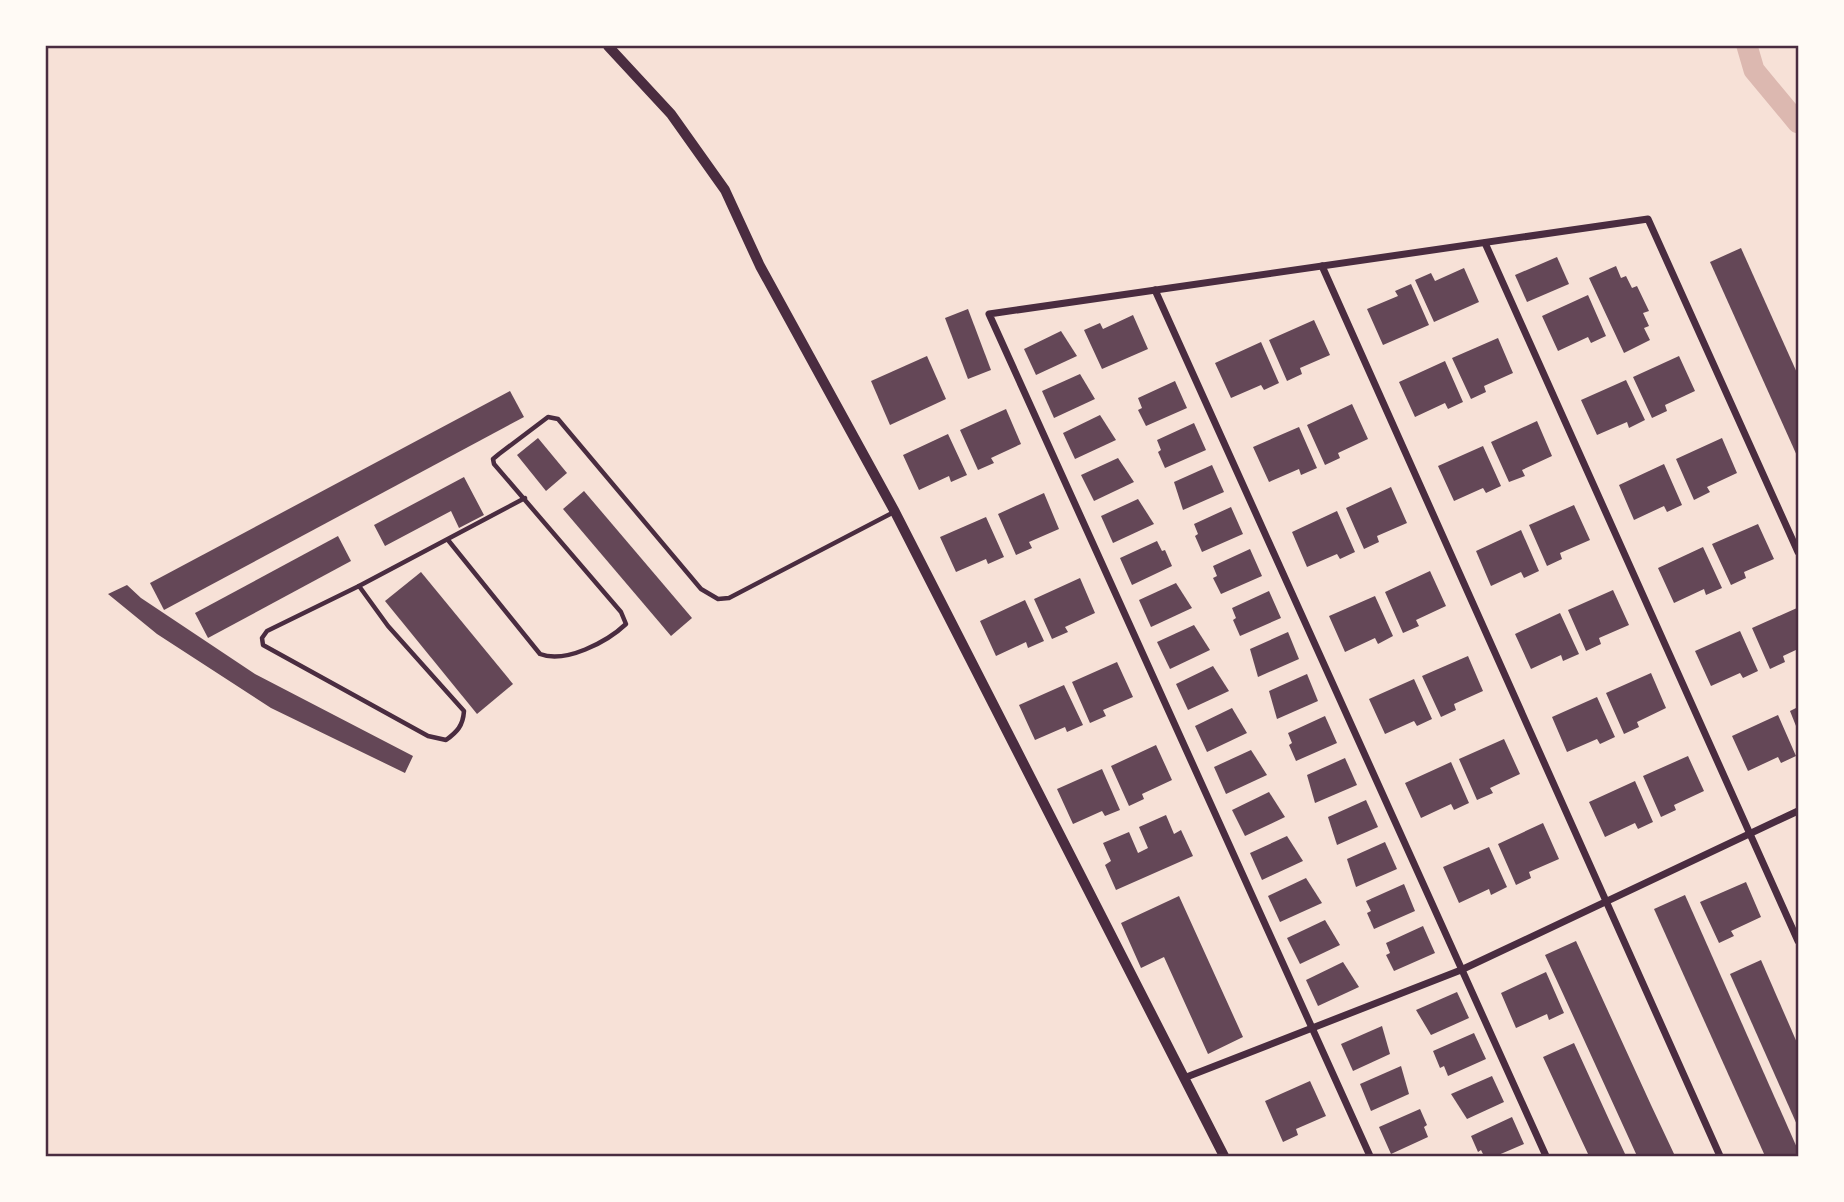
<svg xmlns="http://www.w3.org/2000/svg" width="1844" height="1202" viewBox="0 0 1844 1202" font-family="Rubik,sans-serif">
<rect width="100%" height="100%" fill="#f7e1d7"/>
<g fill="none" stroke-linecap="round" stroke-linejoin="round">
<path stroke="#dcb8b0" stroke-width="21" d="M1747,46L1754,70L1798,123"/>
</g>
<g fill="#644757">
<path d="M1741,248L1798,375V458L1710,262Z"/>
<path d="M1557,257L1569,284L1527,302L1515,275Z"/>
<path d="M1616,266L1621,278L1626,276L1632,288L1637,286L1649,311L1643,313L1649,326L1644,328L1650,340L1624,353L1589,278Z"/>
<path d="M1464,268L1479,302L1434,322L1415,280L1431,273L1435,281Z"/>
<path d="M1411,284L1429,325L1383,345L1367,309L1398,296L1395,291Z"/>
<path d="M1588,295L1606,336L1591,343L1588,337L1558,351L1542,316Z"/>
<path d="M968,309L991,370L968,379L945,318Z"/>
<path d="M1133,315L1148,349L1102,369L1084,330L1100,323L1103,329Z"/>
<path d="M1314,320L1330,355L1300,368L1302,374L1287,381L1269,340Z"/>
<path d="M1061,331L1077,356L1036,375L1024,349Z"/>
<path d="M1498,338L1513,373L1484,386L1486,392L1471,399L1452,358Z"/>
<path d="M1261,342L1279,383L1264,390L1261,385L1231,398L1215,363Z"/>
<path d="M927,356L946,399L890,425L871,381Z"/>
<path d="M1679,356L1695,391L1665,405L1667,411L1652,418L1633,377Z"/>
<path d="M1445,361L1463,402L1448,409L1445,403L1415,417L1399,382Z"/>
<path d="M1080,374L1095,399L1054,418L1042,391Z"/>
<path d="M1626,380L1645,420L1629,428L1627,422L1597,435L1581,400Z"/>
<path d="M1175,381L1187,408L1146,426L1138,410L1142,408L1138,398Z"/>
<path d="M510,391L524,417L164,610L150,583Z"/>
<path d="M1352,404L1368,439L1338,453L1340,458L1325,465L1307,425Z"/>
<path d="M1006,409L1021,444L991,458L994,463L978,470L960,430Z"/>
<path d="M1100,415L1116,440L1075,459L1063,433Z"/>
<path d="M1537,421L1552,456L1522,470L1525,476L1509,482L1491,442Z"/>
<path d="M1194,423L1206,450L1165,468L1158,452L1161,450L1157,440Z"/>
<path d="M1299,427L1317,468L1301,475L1299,469L1269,482L1253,447Z"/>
<path d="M948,434L967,475L951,482L949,476L919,490L903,455Z"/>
<path d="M538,438L567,473L546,491L517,455Z"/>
<path d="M1722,438L1737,473L1707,487L1710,492L1694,500L1676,459Z"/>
<path d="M1483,446L1501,486L1486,493L1483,488L1454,501L1438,466Z"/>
<path d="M1118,458L1134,482L1094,501L1081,475Z"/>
<path d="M1664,464L1682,505L1667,512L1664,506L1634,520L1619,485Z"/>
<path d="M1212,465L1224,492L1183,510L1174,482Z"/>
<path d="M464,477L484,515L459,528L451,511L385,546L374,525Z"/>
<path d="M1391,487L1407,523L1377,536L1379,542L1364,549L1346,508Z"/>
<path d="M584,491L692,618L671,636L563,509Z"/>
<path d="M1044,493L1059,529L1029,542L1032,548L1016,555L998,514Z"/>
<path d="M1138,499L1154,524L1113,543L1101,516Z"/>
<path d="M1574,505L1590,540L1560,553L1562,559L1547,566L1529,525Z"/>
<path d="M1231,507L1243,534L1202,552L1195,536L1198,534L1194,524Z"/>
<path d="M1337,511L1355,552L1340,559L1337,554L1307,567L1292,532Z"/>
<path d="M986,517L1004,557L988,564L986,559L956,572L940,537Z"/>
<path d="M1758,524L1774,559L1744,572L1746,578L1731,585L1712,544Z"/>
<path d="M1521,530L1539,571L1524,578L1521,572L1491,586L1476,551Z"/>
<path d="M338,536L351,561L208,638L195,613Z"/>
<path d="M1157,541L1162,551L1165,550L1172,566L1132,585L1120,558Z"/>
<path d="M1703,547L1722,588L1706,595L1704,589L1674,603L1658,568Z"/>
<path d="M1250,549L1262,576L1221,594L1213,578L1217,576L1213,566Z"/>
<path d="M1430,571L1446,606L1416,620L1419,626L1403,633L1385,592Z"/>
<path d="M421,572L513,684L477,714L385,601Z"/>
<path d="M1080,578L1095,613L1065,627L1068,632L1052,639L1034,599Z"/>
<path d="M1176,583L1192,608L1151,627L1139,600Z"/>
<path d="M127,585L141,598L255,674L413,756L405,773L271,708L157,634L108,594Z"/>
<path d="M1613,590L1629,625L1599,638L1601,644L1586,651L1568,610Z"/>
<path d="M1269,591L1281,618L1240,636L1233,620L1236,618L1232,608Z"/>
<path d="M1375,596L1393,636L1378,644L1375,638L1345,652L1329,616Z"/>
<path d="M1025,600L1044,641L1028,648L1026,642L996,656L980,621Z"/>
<path d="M1797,608L1798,649L1783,656L1785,662L1770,669L1752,628Z"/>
<path d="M1560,613L1579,654L1563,661L1561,655L1531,669L1515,634Z"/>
<path d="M1194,625L1210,650L1170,669L1157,642Z"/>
<path d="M1740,631L1758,671L1743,678L1740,673L1711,686L1695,651Z"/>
<path d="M1288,632L1299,659L1258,677L1250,649Z"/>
<path d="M1468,656L1483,691L1454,704L1456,710L1441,717L1422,676Z"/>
<path d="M1117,662L1133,697L1103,710L1106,716L1090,723L1072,682Z"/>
<path d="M1213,666L1229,691L1188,710L1176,684Z"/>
<path d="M1651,673L1666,708L1637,722L1639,727L1624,734L1606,693Z"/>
<path d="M1307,674L1318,701L1277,719L1269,691Z"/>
<path d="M1414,679L1432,719L1417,726L1414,721L1385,734L1369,699Z"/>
<path d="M1064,685L1083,725L1067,732L1065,727L1035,740L1019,705Z"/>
<path d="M1597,697L1615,737L1600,744L1597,739L1567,752L1552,717Z"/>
<path d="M1798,707V731L1790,711Z"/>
<path d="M1232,708L1247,733L1207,752L1195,726Z"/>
<path d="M1778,715L1796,756L1781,763L1778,757L1748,771L1732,736Z"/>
<path d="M1325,716L1337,743L1296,761L1289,745L1292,743L1288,733Z"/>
<path d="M1504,739L1520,774L1490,788L1493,793L1477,800L1459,759Z"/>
<path d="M1156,745L1172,780L1142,794L1144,799L1129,806L1111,766Z"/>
<path d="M1251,750L1267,775L1226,794L1214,767Z"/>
<path d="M1688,756L1704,791L1674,805L1676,810L1661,817L1643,776Z"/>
<path d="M1345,758L1357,785L1315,803L1307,775Z"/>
<path d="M1451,762L1469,803L1454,810L1451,804L1421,818L1405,783Z"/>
<path d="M1102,769L1120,810L1105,816L1102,811L1073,824L1057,789Z"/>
<path d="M1635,781L1653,822L1638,829L1635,823L1605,837L1589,802Z"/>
<path d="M1269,792L1285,817L1245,836L1232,810Z"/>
<path d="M1366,800L1378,827L1337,845L1328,817Z"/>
<path d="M1166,815L1174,834L1181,830L1193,856L1116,890L1105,865L1111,861L1103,843L1129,832L1138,853L1148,848L1139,827Z"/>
<path d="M1543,823L1559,859L1529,872L1531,878L1516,885L1498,844Z"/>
<path d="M1287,836L1303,861L1262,880L1250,853Z"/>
<path d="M1385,842L1397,869L1356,887L1347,859Z"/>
<path d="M1489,847L1507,887L1491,895L1489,889L1459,903L1443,867Z"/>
<path d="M1306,878L1322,903L1280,922L1268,896Z"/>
<path d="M1746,882L1761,917L1731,931L1734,936L1719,943L1700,902Z"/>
<path d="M1404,884L1415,911L1374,929L1367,913L1371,911L1366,901Z"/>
<path d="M1685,895L1798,1150V1156H1765L1654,909Z"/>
<path d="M1179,896L1243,1037L1208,1054L1164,957L1141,968L1121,923Z"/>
<path d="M1325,920L1340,945L1300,964L1287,938Z"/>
<path d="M1423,926L1435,953L1394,971L1386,955L1390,953L1386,943Z"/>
<path d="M1576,941L1651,1105L1675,1156H1637L1564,996L1545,955Z"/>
<path d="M1761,960L1798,1045V1127L1730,974Z"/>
<path d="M1343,962L1359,987L1318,1006L1306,980Z"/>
<path d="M1546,972L1564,1013L1549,1020L1547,1014L1516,1028L1501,993Z"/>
<path d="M1457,992L1469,1018L1431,1035L1416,1010Z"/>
<path d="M1382,1026L1390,1054L1353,1071L1341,1044Z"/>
<path d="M1474,1033L1486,1059L1448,1076L1444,1066L1440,1068L1433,1051Z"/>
<path d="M1574,1043L1611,1124L1626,1156H1589L1581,1139L1543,1057Z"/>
<path d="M1401,1066L1409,1094L1371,1111L1360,1084Z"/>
<path d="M1492,1076L1504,1102L1467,1119L1451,1094Z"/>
<path d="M1310,1081L1326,1116L1296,1129L1298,1135L1283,1142L1265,1101Z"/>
<path d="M1420,1109L1427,1125L1424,1127L1428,1137L1391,1154L1379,1127Z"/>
<path d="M1512,1117L1524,1144L1496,1156H1484L1481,1150L1478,1152L1471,1136Z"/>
</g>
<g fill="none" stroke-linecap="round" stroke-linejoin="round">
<g stroke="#4a2c40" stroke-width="4.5">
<path d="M448,540L540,654C565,664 607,642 626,624L621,612L494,464L493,459L499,454L548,417L558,419L701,589L718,599L729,598L894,512"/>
<path d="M359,586L388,626L464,711C463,726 457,732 446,740L428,736L263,645L262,638L267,631Z"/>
<path d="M359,586L525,498"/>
</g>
<g stroke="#4a2c40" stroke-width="7">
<path d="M1485,243L1798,941"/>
<path d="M1322,266L1720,1156"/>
<path d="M1155,290L1546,1156"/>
<path d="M1184,1078L1461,970L1798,811"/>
<path d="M1370,1156L989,314L1648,219L1798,552"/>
</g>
<path stroke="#4a2c40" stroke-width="10" d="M608,46L671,114L725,190L760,266L895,512L1224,1156"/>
</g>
<rect width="1844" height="1202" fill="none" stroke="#fffaf5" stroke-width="94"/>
<rect x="47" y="47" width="1750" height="1108" fill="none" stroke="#4a2c40" stroke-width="2.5"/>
</svg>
